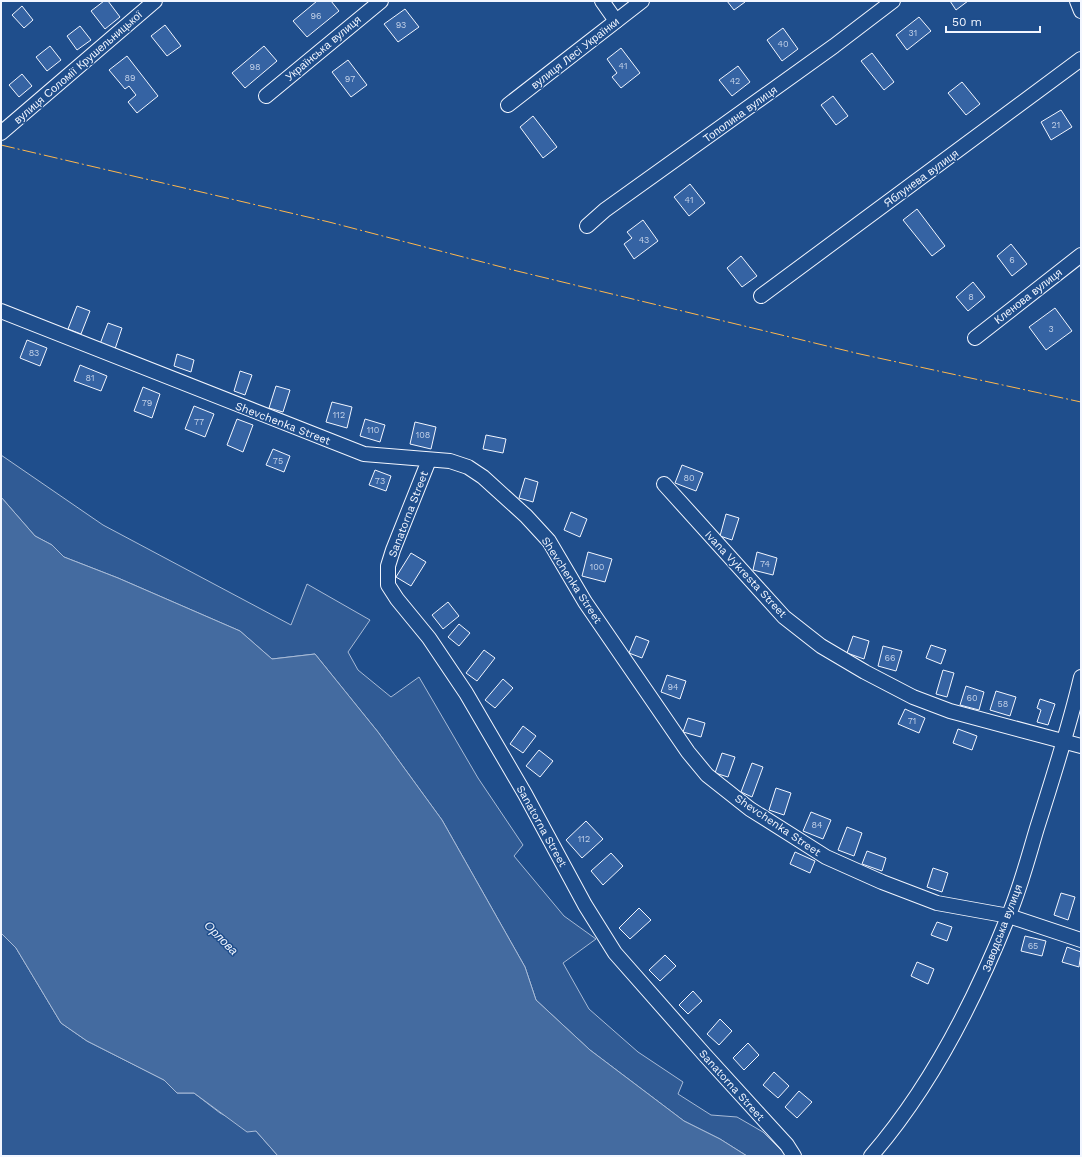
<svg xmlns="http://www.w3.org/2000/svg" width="1082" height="1157" viewBox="0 0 1082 1157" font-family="'Work Sans',sans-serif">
<rect width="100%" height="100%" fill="#1f4e8c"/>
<g fill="#305b95" stroke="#a8bbd7">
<path d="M1,455L103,525L291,625L307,584L370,620L348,652L358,670L391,697L419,677L478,778L523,845L514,856L564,916L596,939L563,963L589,1009L638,1052L683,1082L678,1094L711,1115L737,1117L763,1132L787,1156H747L720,1139L684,1121L590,1050L536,1000L525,967L442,820L378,732L315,654L272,659L240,631L118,578L64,557L52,545L35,536L1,497Z"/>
<path d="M1,933L16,948L61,1023L87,1041L164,1080L177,1093H194L220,1113L256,1131L278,1156H1Z"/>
</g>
<path fill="#446ba0" stroke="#a8bbd7" d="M1,497L35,536L52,545L64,557L118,578L240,631L272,659L315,654L378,732L442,820L525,967L536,1000L590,1050L684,1121L720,1139L747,1156H278L256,1131L247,1132L194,1093H177L164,1080L87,1041L61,1023L16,948L1,933Z"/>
<g fill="#3563a3" stroke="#f2f6ff">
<path d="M104,1H108L120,17L105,29L91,11Z"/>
<path d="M317,1H331L339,11L307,37L293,21Z"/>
<path d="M727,1H745V2L734,10Z"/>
<path d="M950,1H968L956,10Z"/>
<path d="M22,6L33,20L24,28L12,15Z"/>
<path d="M405,9L419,27L398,42L384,24Z"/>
<path d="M919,17L931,31L907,50L896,35Z"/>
<path d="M165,25L181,46L167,56L151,36Z"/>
<path d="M80,26L91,40L77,50L67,36Z"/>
<path d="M783,28L798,49L782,61L767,40Z"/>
<path d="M50,46L61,60L47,71L36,57Z"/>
<path d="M264,46L277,61L245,88L232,73Z"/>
<path d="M621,48L640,73L621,88L612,77L617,73L607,59Z"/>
<path d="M872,53L894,82L884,90L861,61Z"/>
<path d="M127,56L158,96L137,113L128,102L136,95L129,86L125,89L109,70Z"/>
<path d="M348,60L367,85L351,97L332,72Z"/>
<path d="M738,66L750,82L732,96L719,80Z"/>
<path d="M22,74L32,86L19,97L9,85Z"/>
<path d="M962,82L980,104L966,115L948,93Z"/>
<path d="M833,96L848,116L836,125L821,105Z"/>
<path d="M1061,110L1072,127L1051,140L1041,122Z"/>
<path d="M533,116L557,147L543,158L520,127Z"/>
<path d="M690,184L705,203L689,216L674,197Z"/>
<path d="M917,209L945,246L932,256L903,220Z"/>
<path d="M643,220L658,241L634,259L624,244L632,238L627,232Z"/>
<path d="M1011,244L1027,264L1012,276L997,256Z"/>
<path d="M741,256L757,276L742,287L727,268Z"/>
<path d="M973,282L985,297L968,311L956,297Z"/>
<path d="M77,306L90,311L81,334L68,329Z"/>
<path d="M1055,308L1072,331L1046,350L1029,327Z"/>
<path d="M108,323L122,328L115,349L100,344Z"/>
<path d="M27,340L47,348L40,366L20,358Z"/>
<path d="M177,354L194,360L191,372L174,366Z"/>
<path d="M80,365L107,376L101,391L74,381Z"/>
<path d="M240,371L252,375L245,395L234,391Z"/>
<path d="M276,386L290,390L283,412L269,408Z"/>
<path d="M143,387L160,394L152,418L134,411Z"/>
<path d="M332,402L352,407L347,428L326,422Z"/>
<path d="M194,406L214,414L205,437L185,429Z"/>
<path d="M237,419L253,425L243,452L227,445Z"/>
<path d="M365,419L385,425L380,442L360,436Z"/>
<path d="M415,422L436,427L431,449L410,444Z"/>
<path d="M486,435L506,439L503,453L483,449Z"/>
<path d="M273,449L290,456L284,472L266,465Z"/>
<path d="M682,465L703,473L696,491L675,483Z"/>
<path d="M375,470L391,476L386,491L369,485Z"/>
<path d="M525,478L538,482L533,502L519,498Z"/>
<path d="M571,512L587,519L580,537L564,530Z"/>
<path d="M726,514L739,518L732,540L720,536Z"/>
<path d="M588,552L612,559L605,582L582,576Z"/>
<path d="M757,552L777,558L773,575L753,570Z"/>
<path d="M411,553L426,562L411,586L396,577Z"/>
<path d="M448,602L459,616L443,629L432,615Z"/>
<path d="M459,624L470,633L459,646L448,637Z"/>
<path d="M636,636L649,641L642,658L629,653Z"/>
<path d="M853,636L869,641L864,659L847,653Z"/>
<path d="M931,645L946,650L941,664L926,658Z"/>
<path d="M883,646L902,651L896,671L878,666Z"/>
<path d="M484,650L495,658L477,681L466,673Z"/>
<path d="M943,670L954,673L947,697L936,694Z"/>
<path d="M667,675L686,681L680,699L661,692Z"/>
<path d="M503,679L513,688L495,708L485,700Z"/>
<path d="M966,686L984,692L979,710L960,705Z"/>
<path d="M996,691L1016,697L1010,716L990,710Z"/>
<path d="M1040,699L1055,704L1048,725L1037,722L1041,710L1037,708Z"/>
<path d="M905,709L925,718L919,733L898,724Z"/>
<path d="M688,718L705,723L701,737L683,732Z"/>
<path d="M523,726L536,736L523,753L510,744Z"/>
<path d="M958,729L977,736L972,750L953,743Z"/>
<path d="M539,750L553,761L540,777L526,766Z"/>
<path d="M722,753L735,757L728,777L715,773Z"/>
<path d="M752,763L763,767L752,797L741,792Z"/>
<path d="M776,788L791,793L784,815L769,810Z"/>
<path d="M811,812L831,820L823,839L803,831Z"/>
<path d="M586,821L603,839L582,858L566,840Z"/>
<path d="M847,827L862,833L854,856L838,850Z"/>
<path d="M867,851L886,858L882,871L862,864Z"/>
<path d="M795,852L815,861L810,873L790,864Z"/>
<path d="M611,853L623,866L603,885L591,871Z"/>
<path d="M933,868L948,873L942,892L927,887Z"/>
<path d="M1061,893L1075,897L1068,920L1054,915Z"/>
<path d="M639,908L651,920L630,939L619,928Z"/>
<path d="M937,922L952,927L947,941L931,935Z"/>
<path d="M1025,936L1046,941L1042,956L1021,951Z"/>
<path d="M1067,947L1081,952L1079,967L1062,962Z"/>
<path d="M665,955L676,966L660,981L649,970Z"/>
<path d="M917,962L934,969L928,984L911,976Z"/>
<path d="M693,991L702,1001L688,1014L679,1005Z"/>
<path d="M720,1019L732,1031L719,1045L707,1034Z"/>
<path d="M748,1043L759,1055L744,1070L733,1058Z"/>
<path d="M774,1072L789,1086L778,1098L763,1085Z"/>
<path d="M799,1091L812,1102L797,1118L785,1107Z"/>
</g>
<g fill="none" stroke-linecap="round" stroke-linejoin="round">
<g stroke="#f2f6ff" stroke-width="16">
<g id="minor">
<path d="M602,1L616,21"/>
<path d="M1077,1L1081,11"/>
<path d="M266,96L381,1"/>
<path d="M508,105L642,1"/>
<path d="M1,133L155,1"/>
<path d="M587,226L605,210L834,46L893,1"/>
<path d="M761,296L1081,59"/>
<path d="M1,311L364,454L450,461L468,467L483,477L526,516L549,541L585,602L688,752L707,775L750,809L826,857L882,882L937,903L1009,916L1081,940"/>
<path d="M975,338L1081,255"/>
<path d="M429,460L393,550L388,566V585L397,599L429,638L466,693L525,794L585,905L615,953L704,1054L787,1145L794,1156"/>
<path d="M664,484L784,617L821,646L865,672L913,697L950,711L1081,746"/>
<path d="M871,1156C931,1087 974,1002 1008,917C1020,889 1028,858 1037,828C1053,778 1069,728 1081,677"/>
</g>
</g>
<use href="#minor" stroke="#1f4e8c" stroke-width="14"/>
<path stroke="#ffb74d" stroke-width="1" stroke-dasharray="14 3 2 3" stroke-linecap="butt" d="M1,145L329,222L517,271L860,354L1081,402"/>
</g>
<g text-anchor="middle" stroke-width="3" stroke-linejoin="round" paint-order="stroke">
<g font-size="9" fill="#c3d1e8">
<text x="316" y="19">96</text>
<text x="401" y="28">93</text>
<text x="913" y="36">31</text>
<text x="783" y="47">40</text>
<text x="623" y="69">41</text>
<text x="255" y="70">98</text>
<text x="130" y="81">89</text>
<text x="350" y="82">97</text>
<text x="735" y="84">42</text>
<text x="1056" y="128">21</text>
<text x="689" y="203">41</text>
<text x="644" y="243">43</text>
<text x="1012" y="263">6</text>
<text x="971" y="300">8</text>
<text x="1051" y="332">3</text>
<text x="34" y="356">83</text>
<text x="90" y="381">81</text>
<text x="147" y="406">79</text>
<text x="339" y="418">112</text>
<text x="199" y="425">77</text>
<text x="373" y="433">110</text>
<text x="423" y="438">108</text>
<text x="278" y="464">75</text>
<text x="689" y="481">80</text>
<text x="380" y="484">73</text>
<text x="765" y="567">74</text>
<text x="597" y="570">100</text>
<text x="890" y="661">66</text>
<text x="673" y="690">94</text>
<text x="972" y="701">60</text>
<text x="1003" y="707">58</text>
<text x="912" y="724">71</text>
<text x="817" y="828">84</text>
<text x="584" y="842">112</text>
<text x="1033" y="949">65</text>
</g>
<g font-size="11" fill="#f2f6ff" stroke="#1f4e8c">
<text transform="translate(323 48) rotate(-40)" y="4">Українська вулиця</text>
<text transform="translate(575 53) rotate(-38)" y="4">вулиця Лесі Українки</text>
<text transform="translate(78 67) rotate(-41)" y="4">вулиця Соломії Крушельницької</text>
<text transform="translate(740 114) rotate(-36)" y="4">Тополина вулиця</text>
<text transform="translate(921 178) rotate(-36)" y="4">Яблунева вулиця</text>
<text transform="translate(1028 296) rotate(-38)" y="4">Кленова вулиця</text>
<text transform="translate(283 423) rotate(21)" y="4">Shevchenka Street</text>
<text transform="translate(408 514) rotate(-69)" y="4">Sanatorna Street</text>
<text transform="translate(746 574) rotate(47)" y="4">Ivana Vykresta Street</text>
<text transform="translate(572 580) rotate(57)" y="4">Shevchenka Street</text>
<text transform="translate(778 825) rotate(34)" y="4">Shevchenka Street</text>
<text transform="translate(542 826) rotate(61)" y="4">Sanatorna Street</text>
<text transform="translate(1002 928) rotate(-69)" y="4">Заводська вулиця</text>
<text transform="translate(732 1085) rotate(48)" y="4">Sanatorna Street</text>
</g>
<g font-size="12" font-style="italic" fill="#f2f6ff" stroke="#1f4e8c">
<text transform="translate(221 938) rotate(45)" y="4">Орлова</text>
</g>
</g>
<rect width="1082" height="1157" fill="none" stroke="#f2f6ff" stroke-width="4"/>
<path d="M946 26v6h94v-6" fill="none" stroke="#f2f6ff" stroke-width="2"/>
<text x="952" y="26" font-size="12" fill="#f2f6ff" stroke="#1f4e8c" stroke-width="3" paint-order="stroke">50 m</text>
</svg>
